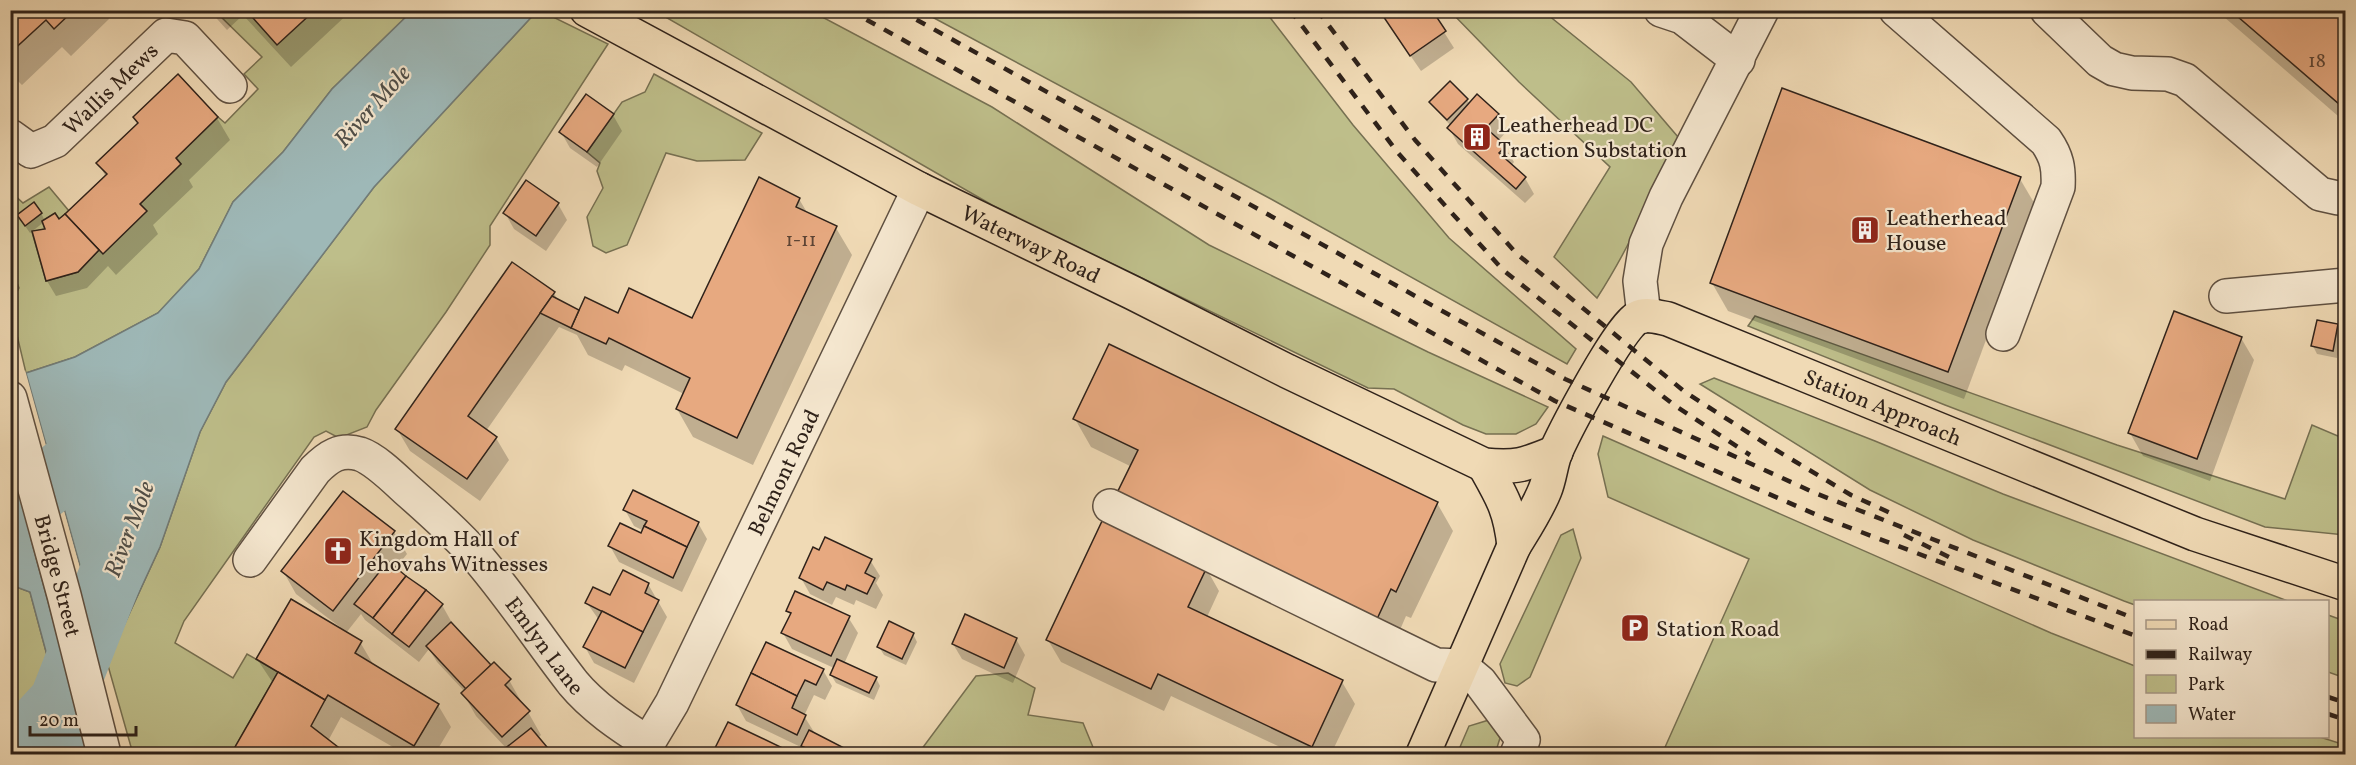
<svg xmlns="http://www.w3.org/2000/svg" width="2356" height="765" viewBox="0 0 2356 765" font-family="Vollkorn,serif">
<rect width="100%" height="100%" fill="#f0dab5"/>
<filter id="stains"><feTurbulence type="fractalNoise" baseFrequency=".00333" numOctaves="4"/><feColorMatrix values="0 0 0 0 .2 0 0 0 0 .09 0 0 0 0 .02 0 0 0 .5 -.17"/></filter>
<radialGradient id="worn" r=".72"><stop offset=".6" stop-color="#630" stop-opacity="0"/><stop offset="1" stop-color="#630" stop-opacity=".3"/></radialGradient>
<g fill="#bebe8a" stroke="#767052" stroke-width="1.5">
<path d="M215,11H412L332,89L283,152L233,202L199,269L158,313L75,357L26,373L11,310V303L19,288L11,268L10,191L23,203L49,187L69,211L59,219L55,213L42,221L45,229L32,232L46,281L78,272L99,250L103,253L146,211L140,204L181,164L176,158L218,117L225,123L258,89L244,74L262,57Z"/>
<path d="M537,11H541L608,44L490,226V245L446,312L376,410L367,427L339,438L326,431L314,437L184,621L175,643L233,678L247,654L278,672L231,754H133L107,662L160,547L200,432L226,382L374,187Z"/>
<path d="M655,11H811L992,107L1209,245L1428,352L1548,407L1536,424L1516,434H1486L1463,425L1394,389L1368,388L992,205Z"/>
<path d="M921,11H1265L1353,125L1449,238L1576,349L1567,364L1271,199Z"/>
<path d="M1450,11H1543L1631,82L1678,137C1654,192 1630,247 1597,298L1554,257L1610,167L1519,82Z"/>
<path d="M654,74L762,133L745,160L697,161L666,153L627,245L606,253L593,246L587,217L603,188L597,171L600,163L587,152L622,102L645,92Z"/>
<path d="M1755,316L2117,445L2285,499L2312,425L2345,439V535L2265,527L1945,405L1748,326Z"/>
<path d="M1714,378L1875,441L2003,494L2288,601L2136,602L2135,605L2124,601L1973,540L1870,490L1700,384Z"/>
<path d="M1603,436L2051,633L2135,666L2136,736L2320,737L2345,745V754H1662L1749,559L1608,497L1598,454Z"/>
<path d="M1573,529L1581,558L1530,677L1517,686L1505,683L1500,664L1561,535Z"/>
<path d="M11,585L30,592L55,685L11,734Z"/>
<path d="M2328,615L2345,621V678L2328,672Z"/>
<path d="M1008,673L1035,688L1028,715L1083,723L1095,752L1090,754H918L976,676Z"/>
<path d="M1489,720L1500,738L1495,754H1457L1469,726Z"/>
</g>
<g fill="#9eb8b7" stroke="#727c78" stroke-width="1.5">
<path d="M412,11H537L374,187L226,382L200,432L160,547L107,662L26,373L75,357L158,313L199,269L233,202L283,152L332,89Z"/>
<path d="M10,462L88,749L89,754H11V734L55,685L30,592L11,585Z"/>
</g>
<path fill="#f0dab5" d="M25,370L77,558L108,664L104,662L74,558L23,373Z"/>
<g fill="#0003">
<path d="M10,10H104L109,19L71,56L62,47L22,85L10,73Z"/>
<path d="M209,10H352L291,67L243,15L227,30Z"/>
<path d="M1379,10H1430L1454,48L1421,71Z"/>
<path d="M2216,10H2346V123Z"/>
<path d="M1467,100L1470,104L1498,115L1507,131L1498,141L1505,147L1514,162L1511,166L1525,178L1534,194L1525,203L1458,144L1449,128L1451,126L1436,110L1431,103Z"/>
<path d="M613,115L622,131L597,167L570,148L561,132Z"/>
<path d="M217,118L230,140L189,180L193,187L153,225L158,234L116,275L108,266L87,288L56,296L47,281L34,232L47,230L44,222L30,233L23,223L41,213L45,221L59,222L106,177L98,163Z"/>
<path d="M2020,179L2036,206L1964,399L1728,311L1712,283Z"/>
<path d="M799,199L808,214L836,228L852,255L753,465L693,437L677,409L684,394L625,365L622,371L588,355L577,335L559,327L486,431L496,438L509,460L480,501L410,451L397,429L554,293L558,301L580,312L693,320Z"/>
<path d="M558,204L567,220L546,251L514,229L505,213Z"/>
<path d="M2338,325L2342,333L2337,358L2317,354L2313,346Z"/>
<path d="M2241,338L2254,360L2210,481L2143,456L2130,433Z"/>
<path d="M1075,419L1437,503L1453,531L1411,618L1406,616L1393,646L1132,467L1091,447Z"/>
<path d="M633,492L698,523L707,539L682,592L619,562L610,546L641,535L644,531L634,526L625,510Z"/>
<path d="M394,532L407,554L395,569L442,605L451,621L450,623L491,667L509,680L522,703L521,704L528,712L541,735L538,738L551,754H500L507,749L476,716L463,693L465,692L437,662L429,649L419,662L365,620L361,614L346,633L360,642L373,664L438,705L451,727L435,754H405L341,717L328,741L345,754H232L273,683L257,659L340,627L296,594L283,571Z"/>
<path d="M870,560L880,576L876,583L883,595L876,609L856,600L854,605L836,597L832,605L810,594L801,578Z"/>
<path d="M1206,568L1219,591L1207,617L1342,682L1355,704L1331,754H1295L1171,696L1164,711L1061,662L1048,640Z"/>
<path d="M648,584L667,617L634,683L594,663L585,647L599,620L587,603L611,597Z"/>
<path d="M788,610L848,617L858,633L844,664L876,678L880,686L874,700L836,683L831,675L834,668L792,649L783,633L791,616Z"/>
<path d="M913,634L917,642L906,665L884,655L879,647Z"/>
<path d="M1016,639L1025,655L1013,683L962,659L953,644Z"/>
<path d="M823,670L832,686L825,700L814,695L804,716L814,732L813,734L847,751L849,754H810L805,749L746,721L737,705Z"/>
<path d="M729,724L790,753L791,754H714Z"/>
</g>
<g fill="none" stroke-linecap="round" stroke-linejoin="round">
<g stroke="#9eb8b7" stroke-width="64">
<path d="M10,513L87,453L117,416"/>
<path d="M13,754L61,702L126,536"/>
</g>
</g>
<g fill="#e7a980" stroke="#2f221a" stroke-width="1.5">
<path d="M10,10H74L54,29L46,20L10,53Z"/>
<path d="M246,10H315L277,45Z"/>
<path d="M1379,10H1432L1446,31L1410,56Z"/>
<path d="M2230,10H2346V110Z"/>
<path d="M178,74L218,117L176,158L181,164L140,204L147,211L103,254L65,214L107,174L96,163L138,123L133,117Z"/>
<path d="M1450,81L1468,99L1447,120L1429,102Z"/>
<path d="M1782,88L2021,177L1948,372L1710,283Z"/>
<path d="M586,94L614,114L587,152L559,132Z"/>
<path d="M1477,94L1499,114L1486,128L1506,146L1499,153L1526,177L1516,189L1447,128Z"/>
<path d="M759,177L800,198L796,207L837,226L737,438L676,409L690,378L609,338L606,344L571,328L585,297L618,313L629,288L692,318Z"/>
<path d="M526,180L559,203L536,236L503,213Z"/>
<path d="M34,202L42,213L25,226L17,215Z"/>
<path d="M55,213L59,219L65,214L99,250L78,272L46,281L32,231L45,229L42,221Z"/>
<path d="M512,262L555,292L468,416L497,437L467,479L395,429Z"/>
<path d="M552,296L579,310L571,328L540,313Z"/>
<path d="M2174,311L2242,337L2197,459L2128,433Z"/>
<path d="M2317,320L2338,324L2333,351L2311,346Z"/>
<path d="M1109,344L1438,502L1396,592L1391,589L1377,619L1116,495L1138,450L1073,419Z"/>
<path d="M633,490L699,522L687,547L644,526L647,521L623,510Z"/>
<path d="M343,491L395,531L333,611L281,571Z"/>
<path d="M1103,519L1207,567L1188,607L1343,680L1312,747L1158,674L1151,689L1046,640Z"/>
<path d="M620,523L641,533L644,526L687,547L673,578L608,546Z"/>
<path d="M825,537L872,559L865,573L875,578L867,594L847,585L845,590L827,582L823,590L799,578L813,547L819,550Z"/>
<path d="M388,561L406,576L373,618L354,604Z"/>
<path d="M623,570L649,583L645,593L659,600L643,632L585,603L593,587L610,595Z"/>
<path d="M406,576L426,590L392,634L373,618Z"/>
<path d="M426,590L443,604L409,647L392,634Z"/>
<path d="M795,591L850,616L831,656L781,633L791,613L786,611Z"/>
<path d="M291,599L362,641L355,653L439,704L414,746L328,695L325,700L256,659Z"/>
<path d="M602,611L643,632L625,668L583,647Z"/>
<path d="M965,614L1017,638L1004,668L952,644Z"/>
<path d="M889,621L914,633L902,659L877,647Z"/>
<path d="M451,622L491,665L466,689L426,646Z"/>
<path d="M766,642L824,669L816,685L805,680L797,696L751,673Z"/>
<path d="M837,659L877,677L869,693L830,675Z"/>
<path d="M494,662L511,679L505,685L530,711L502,737L461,693Z"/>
<path d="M278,672L325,700L311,726L347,754H231Z"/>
<path d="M751,673L797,696L792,708L806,715L797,735L736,705Z"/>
<path d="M728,722L791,752L790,754H712Z"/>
<path d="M531,728L552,753L550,754H498Z"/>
<path d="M809,730L848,750L846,754H820L801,746Z"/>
</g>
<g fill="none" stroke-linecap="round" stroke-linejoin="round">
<g stroke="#5f5041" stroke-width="36">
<g id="minor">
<path d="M1661,10L1682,17L1738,60"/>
<path d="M1896,10L2046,141C2057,157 2059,168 2058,187L2003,334"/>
<path d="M2047,10L2100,61L2114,69L2132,73L2168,74L2185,80L2320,194L2338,198L2346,197"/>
<path id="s1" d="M10,136L31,151L55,141L166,35L185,38L230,86"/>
<path d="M2226,296L2346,285"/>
<path d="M1644,316L1640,281L1646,244L1666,197L1762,10"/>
<path id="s2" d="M10,398L64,595L104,754"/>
<path d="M1110,506L1436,665L1461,666L1480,682L1523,740L1517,754"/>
<path id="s3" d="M250,560L315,470C328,457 340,448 360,454C375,459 395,479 407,490C432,512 457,534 479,559C513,599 541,642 573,683C593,707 621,726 648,743"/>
<path id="s4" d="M643,754L648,743L672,703L919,189"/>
</g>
</g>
<g stroke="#2f221a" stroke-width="36">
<g id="major">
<path id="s5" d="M587,10L919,189L1133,293L1287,371L1484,465C1518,468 1524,465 1556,452"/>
<path d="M1484,465C1502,497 1510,509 1514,546"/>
<path id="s6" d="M1423,754L1514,546C1525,528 1537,510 1545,490C1550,478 1551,463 1556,451C1566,429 1620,326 1637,318C1646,313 1658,317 1668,319L2195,534L2346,584"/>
</g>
</g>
<use href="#minor" stroke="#f5e7cf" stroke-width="33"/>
<use href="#major" stroke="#f0dab5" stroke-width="33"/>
<g stroke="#2f221a" stroke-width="4.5" stroke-dasharray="10 10" stroke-linecap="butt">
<path d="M849,10L1555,401L1824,518L2136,636"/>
<path d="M899,10L1565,379L1815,493L2136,619"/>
<path d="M1290,10L1398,153L1503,270L1674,405L1750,455"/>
<path d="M1317,10L1415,140L1517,254L1685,392L1766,444L1851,495L1897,516"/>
<path d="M1904,535L1953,559"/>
<path d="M2328,697L2346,703"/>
<path d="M2328,714L2346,720"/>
</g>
</g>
<defs>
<g id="building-square" transform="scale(1.5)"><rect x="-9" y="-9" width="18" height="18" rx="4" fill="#8f2418" stroke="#f5e7cf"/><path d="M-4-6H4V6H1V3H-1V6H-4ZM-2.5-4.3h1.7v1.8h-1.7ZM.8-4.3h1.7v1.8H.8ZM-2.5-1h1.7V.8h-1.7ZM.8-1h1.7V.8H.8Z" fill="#fff"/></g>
<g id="church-square" transform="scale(1.5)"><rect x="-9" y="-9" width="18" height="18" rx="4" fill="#8f2418" stroke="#f5e7cf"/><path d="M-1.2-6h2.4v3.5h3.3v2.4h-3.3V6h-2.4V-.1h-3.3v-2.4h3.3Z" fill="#fff"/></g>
<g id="parking-square" transform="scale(1.5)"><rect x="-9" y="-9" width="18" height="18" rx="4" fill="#8f2418" stroke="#f5e7cf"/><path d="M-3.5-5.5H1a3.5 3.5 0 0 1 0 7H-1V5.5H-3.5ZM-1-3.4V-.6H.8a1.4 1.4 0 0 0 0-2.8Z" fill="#fff"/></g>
</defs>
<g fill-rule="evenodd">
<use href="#building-square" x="1477" y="137"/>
<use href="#building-square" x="1865" y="230"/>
<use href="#church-square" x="338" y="551"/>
<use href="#parking-square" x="1635" y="628"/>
</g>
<g text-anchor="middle" stroke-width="4.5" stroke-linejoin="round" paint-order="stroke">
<g font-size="20" fill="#5d4434">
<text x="2317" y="67">18</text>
<text x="801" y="246">1-11</text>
</g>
<g font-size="22" fill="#2f221a" stroke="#f5e7cf">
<text dy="8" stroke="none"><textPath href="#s1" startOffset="128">Wallis Mews</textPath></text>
<text dy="8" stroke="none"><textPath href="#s5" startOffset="502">Waterway Road</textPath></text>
<text dy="8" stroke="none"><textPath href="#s6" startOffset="752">Station Approach</textPath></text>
<text dy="8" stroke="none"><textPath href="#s4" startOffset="315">Belmont Road</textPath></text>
<text dy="8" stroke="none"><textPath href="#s2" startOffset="184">Bridge Street</textPath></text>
<text dy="8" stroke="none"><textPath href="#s3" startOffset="430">Emlyn Lane</textPath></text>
</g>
<g font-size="22" fill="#2f221a" stroke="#f5e7cf" text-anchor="start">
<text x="1498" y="132">Leatherhead DC<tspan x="1498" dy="25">Traction Substation</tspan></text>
<text x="1886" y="225">Leatherhead<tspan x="1886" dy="25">House</tspan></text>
<text x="359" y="546">Kingdom Hall of<tspan x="359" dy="25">Jehovahs Witnesses</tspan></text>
<text x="1656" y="636">Station Road</text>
</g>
<g font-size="24" font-style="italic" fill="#504f49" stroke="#f5e7cf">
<text transform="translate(372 106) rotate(-48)" y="8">River Mole</text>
<text transform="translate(129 529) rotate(-69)" y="8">River Mole</text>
</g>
</g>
<rect width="2356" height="765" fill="none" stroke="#f0dab5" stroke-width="36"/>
<rect x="12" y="12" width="2332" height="741" fill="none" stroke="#2f221a" stroke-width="3"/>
<rect x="18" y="18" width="2320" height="729" fill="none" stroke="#2f221a" stroke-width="1.5"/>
<rect x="2134" y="600" width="195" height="138" fill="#f5e7cf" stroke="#a69887" stroke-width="1.5"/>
<rect x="2146" y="620" width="30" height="9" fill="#f0dab5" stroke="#a69887" stroke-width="1.5"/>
<text x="2188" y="630" font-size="18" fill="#2f221a">Road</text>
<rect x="2146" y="650" width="30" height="9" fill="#2f221a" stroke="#a69887" stroke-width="1.5"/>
<text x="2188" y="660" font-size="18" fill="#2f221a">Railway</text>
<rect x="2146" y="675" width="30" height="18" fill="#bebe8a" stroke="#a69887" stroke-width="1.5"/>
<text x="2188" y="690" font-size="18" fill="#2f221a">Park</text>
<rect x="2146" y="705" width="30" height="18" fill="#9eb8b7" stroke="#a69887" stroke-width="1.5"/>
<text x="2188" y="720" font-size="18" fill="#2f221a">Water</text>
<path d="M30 726v9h106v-9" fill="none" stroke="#2f221a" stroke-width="3"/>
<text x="39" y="726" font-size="18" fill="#2f221a" stroke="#f5e7cf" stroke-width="4.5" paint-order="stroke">20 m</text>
<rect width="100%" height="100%" filter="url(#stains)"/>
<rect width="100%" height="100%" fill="url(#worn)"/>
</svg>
